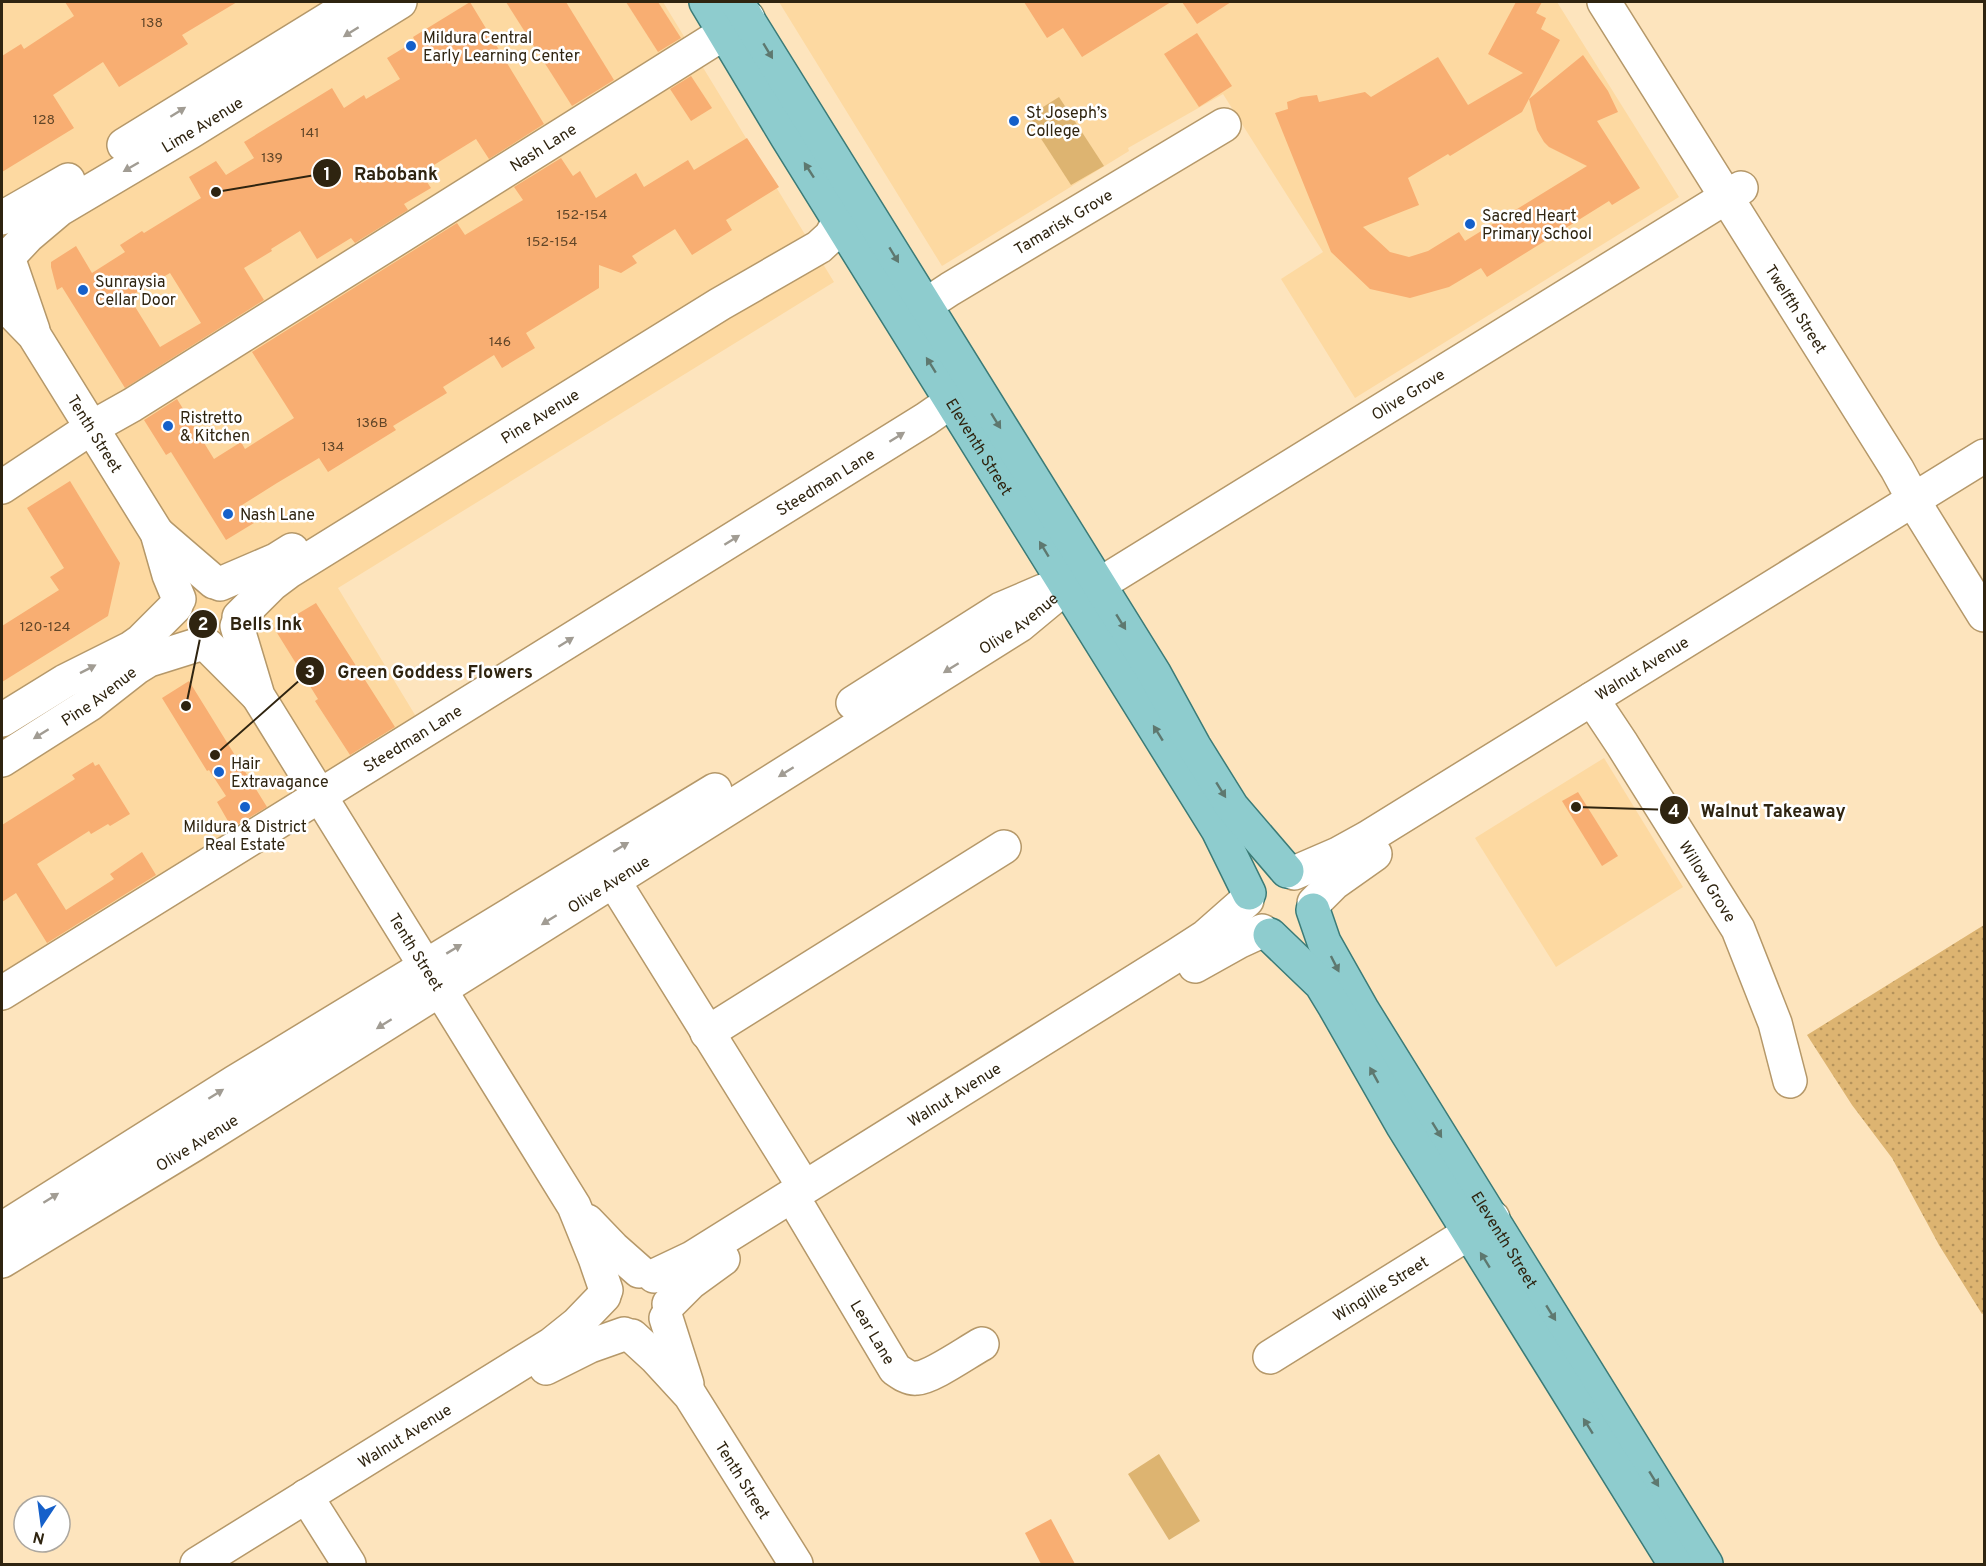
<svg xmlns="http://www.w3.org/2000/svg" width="1986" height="1566" viewBox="0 0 1986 1566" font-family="Overpass,sans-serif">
<defs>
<pattern id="park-dots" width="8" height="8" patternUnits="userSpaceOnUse" patternTransform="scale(1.5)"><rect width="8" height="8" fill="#ddb471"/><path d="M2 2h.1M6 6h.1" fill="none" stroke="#b4925b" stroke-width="1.8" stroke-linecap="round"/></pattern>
</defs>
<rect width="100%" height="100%" fill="#fde4bd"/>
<g fill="#fdd9a1">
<path d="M2,2H663L834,282L338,588L429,738L2,1003Z"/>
<path d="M779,2H1557L1679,197L1355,398L1281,279L1323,252L1223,94L1128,148L1129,151L942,266Z"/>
<path d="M1604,758L1683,887L1556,967L1475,838Z"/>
</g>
<path fill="url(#park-dots)" d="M1984,925V1313L1982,1314L1939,1245L1892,1158L1852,1105L1807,1035Z"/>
<g fill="#ddb471">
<path d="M1059,97L1104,166L1071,185L1027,117Z"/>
<path d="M1159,1454L1200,1521L1169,1540L1128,1474Z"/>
</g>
<g fill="#f8ae72" fill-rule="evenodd">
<path d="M65,2H237L182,35L188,44L119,87L103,62L53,95L74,128L2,172V56L21,44L24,49L74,16Z"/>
<path d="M470,2L544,124L489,159L476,139L421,173L431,188L404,204L408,210L355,243L351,238L317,259L300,231L271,249L272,251L244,268L264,300L125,388L62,287L57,290L51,267V262L76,246L92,273L125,252L120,245L142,231L144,233L201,198L189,177L216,161L226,175L254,158L244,142L332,88L344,108L364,95L366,99L400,79L387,58L415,41L413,37ZM170,273L201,323L160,347L129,297Z"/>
<path d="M506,2H566L614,80L572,106Z"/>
<path d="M626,2H658L681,38L658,52Z"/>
<path d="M1024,2H1171L1082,57L1063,28L1047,38Z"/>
<path d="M1182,2H1231L1197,24Z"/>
<path d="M1516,2H1542L1536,13L1546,18L1541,29L1560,40L1522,112L1450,156L1448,154L1408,178L1419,205L1363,227L1390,252L1409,257L1428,251L1459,232L1465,241L1587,166L1549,147L1544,142L1537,130L1529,99L1583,55L1608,91L1618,112L1597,121L1640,188L1612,205L1609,201L1487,277L1481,268L1449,287L1410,298L1370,289L1331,252L1275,113L1288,109L1287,102L1301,97L1317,95L1319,102L1365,92L1371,97L1438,57L1468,105L1523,73L1488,54Z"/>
<path d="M1197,33L1232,86L1199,107L1164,54Z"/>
<path d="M691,76L712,108L691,121L670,89Z"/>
<path d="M747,138L779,187L726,220L732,230L692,255L675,229L632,256L637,263L621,273L599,265V288L526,333L535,348L502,368L494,355L443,387L447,393L393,426L396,430L328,472L319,458L277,483L242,505L254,523L226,540L171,452L166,455L144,420L177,399L214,459L241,442L245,449L294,418L252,352L457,223L465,235L523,200L514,187L561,158L573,176L580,171L596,198L636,173L644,187L688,160L694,170Z"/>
<path d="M70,481L120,563L108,616L2,682V626L59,590L50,577L64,568L27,508Z"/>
<path d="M316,603L395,727L350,755L315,701L318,699L274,628Z"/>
<path d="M189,681L267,807L232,828L217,802L226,796L209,770L207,771L162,698Z"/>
<path d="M93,762L95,766L99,764L130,814L110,826L108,824L91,834L89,831L37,864L66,910L114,879L110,874L142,852L156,875L47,943L16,893L2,902V825L75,779L72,775Z"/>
<path d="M1578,792L1618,856L1602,866L1562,801Z"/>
<path d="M1051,1519L1075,1564H1041L1025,1533Z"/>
</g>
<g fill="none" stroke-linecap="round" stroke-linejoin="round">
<g stroke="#b59869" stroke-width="36">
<g id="minor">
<path id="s1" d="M1604,2L1897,469L1922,515L1984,615"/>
<path d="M124,145L356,2"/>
<path d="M2,218L68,180"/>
<path id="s2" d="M11,254L28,236L60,209L190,132L400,2"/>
<path d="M9,260L33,330"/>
<path id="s3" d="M2,302L34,335L157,533L169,575L179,599"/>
<path id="s4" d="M903,320L950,289L1224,125"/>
<path id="s5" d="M2,487L91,428L132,405L748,18"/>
<path d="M157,533L214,582"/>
<path d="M220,584L276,560L292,550"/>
<path id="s6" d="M1076,599L1741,188"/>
<path id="s7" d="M239,617L272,584L288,572L720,304L819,247L831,236L840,219"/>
<path id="s8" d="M237,626L258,696L574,1206L595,1258L606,1290"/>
<path d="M207,645L257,695"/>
<path id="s9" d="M1592,699L1622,744L1738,929L1775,1023L1790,1081"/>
<path d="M853,703L1001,609L1043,591"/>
<path d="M2,720L65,681L131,648L141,641L176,606"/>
<path id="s10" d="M2,760L90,704L136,668L149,660L200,644"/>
<path id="s11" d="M1294,873L1338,854L1367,838L1984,456"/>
<path d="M613,880L804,1187"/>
<path d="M1314,903L1334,883L1375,854"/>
<path d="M1195,966L1238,942L1262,931"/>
<path id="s12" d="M2,993L926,419L952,401L976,388"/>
<path d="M707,1033L1004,847"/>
<path id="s13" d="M801,1211L895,1369C902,1374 909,1379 917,1378C932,1377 967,1352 982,1344"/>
<path d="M587,1221L613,1248L639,1271"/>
<path d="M2,1229L235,1082L715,790"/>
<path id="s14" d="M2,1261L193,1145L1020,625L1067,586"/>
<path id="s15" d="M654,1276L692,1258L1177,955L1205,937L1247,900"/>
<path d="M669,1304L690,1283L723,1259"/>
<path d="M666,1318L687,1384"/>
<path id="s16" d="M632,1336L656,1358L690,1395L796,1564"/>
<path id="s17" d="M1270,1357L1493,1218"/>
<path d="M546,1368L590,1346L624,1334"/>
<path d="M306,1496L349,1564"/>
<path id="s18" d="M197,1564L552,1344L577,1324L604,1296"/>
</g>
</g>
<g stroke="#3b7b77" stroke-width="36">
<g id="major">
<path id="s19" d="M706,2L787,137L1218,830L1249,893"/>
<path d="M737,2L1154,673L1194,746L1232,807L1287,871"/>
<path id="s20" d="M1313,910L1324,942L1363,1011L1706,1564"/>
<path d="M1270,935L1321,984L1335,1007L1403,1126L1675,1564"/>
</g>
</g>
<use href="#minor" stroke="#fff" stroke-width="33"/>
<use href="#major" stroke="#8eccce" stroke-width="33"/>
</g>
<defs><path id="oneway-solid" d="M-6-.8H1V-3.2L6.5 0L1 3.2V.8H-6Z" transform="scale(1.5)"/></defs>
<g fill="#a19c93">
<use href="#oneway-solid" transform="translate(351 32) rotate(148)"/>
<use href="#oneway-solid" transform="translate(178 112) rotate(-32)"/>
<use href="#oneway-solid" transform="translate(131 167) rotate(150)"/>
<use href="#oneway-solid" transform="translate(897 437) rotate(-32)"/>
<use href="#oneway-solid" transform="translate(732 540) rotate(-32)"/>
<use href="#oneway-solid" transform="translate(566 642) rotate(-32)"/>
<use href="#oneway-solid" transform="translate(951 668) rotate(148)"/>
<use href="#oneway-solid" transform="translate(88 669) rotate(-27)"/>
<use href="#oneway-solid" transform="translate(41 734) rotate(148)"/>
<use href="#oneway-solid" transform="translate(786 772) rotate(148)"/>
<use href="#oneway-solid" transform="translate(621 847) rotate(-31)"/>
<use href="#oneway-solid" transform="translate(549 920) rotate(148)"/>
<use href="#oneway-solid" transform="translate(454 949) rotate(-31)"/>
<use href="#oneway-solid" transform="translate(384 1024) rotate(148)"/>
<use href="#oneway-solid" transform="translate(216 1094) rotate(-32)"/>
<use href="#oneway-solid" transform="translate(51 1198) rotate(-32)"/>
</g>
<g fill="#5e786f">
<use href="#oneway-solid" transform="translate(768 51) rotate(59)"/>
<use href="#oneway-solid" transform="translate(809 170) rotate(-123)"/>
<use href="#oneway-solid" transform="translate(894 255) rotate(59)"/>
<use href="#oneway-solid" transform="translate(931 365) rotate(-122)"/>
<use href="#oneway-solid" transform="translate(996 421) rotate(58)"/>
<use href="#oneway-solid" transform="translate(1044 549) rotate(-121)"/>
<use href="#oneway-solid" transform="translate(1121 622) rotate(58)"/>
<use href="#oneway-solid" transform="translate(1158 733) rotate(-122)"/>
<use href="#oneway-solid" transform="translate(1221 790) rotate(58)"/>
<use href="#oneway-solid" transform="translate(1335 964) rotate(63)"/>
<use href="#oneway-solid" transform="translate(1374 1075) rotate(-119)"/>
<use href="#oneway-solid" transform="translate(1437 1130) rotate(58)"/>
<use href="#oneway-solid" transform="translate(1485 1260) rotate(-122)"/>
<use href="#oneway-solid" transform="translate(1551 1313) rotate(58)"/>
<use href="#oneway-solid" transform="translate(1588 1426) rotate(-122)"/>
<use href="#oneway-solid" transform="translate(1654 1479) rotate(58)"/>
</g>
<g fill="#1560ca" stroke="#fff" stroke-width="2">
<circle cx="411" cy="46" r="6"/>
<circle cx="1014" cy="121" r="6"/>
<circle cx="1470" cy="224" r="6"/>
<circle cx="83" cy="290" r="6"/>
<circle cx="168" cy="426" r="6"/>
<circle cx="228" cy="514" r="6"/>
<circle cx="219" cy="772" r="6"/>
<circle cx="245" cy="807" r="6"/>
</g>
<g text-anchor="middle" stroke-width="5" stroke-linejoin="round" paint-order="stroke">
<g font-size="14" fill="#614628">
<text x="152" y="27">138</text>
<text x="44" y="124">128</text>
<text x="310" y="137">141</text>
<text x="272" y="162">139</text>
<text x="582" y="219">152-154</text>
<text x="552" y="246">152-154</text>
<text x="500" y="346">146</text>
<text x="372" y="427">136B</text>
<text x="333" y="451">134</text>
<text x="45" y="631">120-124</text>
</g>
<g font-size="16" fill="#2f2410" stroke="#fff" text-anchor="start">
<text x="423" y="43">Mildura Central<tspan x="423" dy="18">Early Learning Center</tspan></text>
<text x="1026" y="118">St Joseph’s<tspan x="1026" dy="18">College</tspan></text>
<text x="1482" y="221">Sacred Heart<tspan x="1482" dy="18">Primary School</tspan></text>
<text x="95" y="287">Sunraysia<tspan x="95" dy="18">Cellar Door</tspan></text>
<text x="180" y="423">Ristretto<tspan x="180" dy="18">&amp; Kitchen</tspan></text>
<text x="240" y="520">Nash Lane</text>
<text x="231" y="769">Hair<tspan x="231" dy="18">Extravagance</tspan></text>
<text x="245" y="832" text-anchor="middle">Mildura &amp; District<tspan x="245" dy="18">Real Estate</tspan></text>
</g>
<g font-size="16" fill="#2f2410" stroke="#fff">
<text dy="6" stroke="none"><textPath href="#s2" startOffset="232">Lime Avenue</textPath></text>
<text dy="6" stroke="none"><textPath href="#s5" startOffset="639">Nash Lane</textPath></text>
<text dy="6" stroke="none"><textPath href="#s4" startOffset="188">Tamarisk Grove</textPath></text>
<text dy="6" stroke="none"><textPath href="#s1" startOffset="362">Twelfth Street</textPath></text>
<text dy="6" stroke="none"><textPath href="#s6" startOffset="390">Olive Grove</textPath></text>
<text dy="6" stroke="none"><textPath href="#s7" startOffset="363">Pine Avenue</textPath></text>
<text dy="6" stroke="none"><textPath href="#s3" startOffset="162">Tenth Street</textPath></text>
<text dy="6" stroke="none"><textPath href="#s19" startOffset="522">Eleventh Street</textPath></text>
<text dy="6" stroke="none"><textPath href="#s12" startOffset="969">Steedman Lane</textPath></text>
<text dy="6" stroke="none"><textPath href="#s14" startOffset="1200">Olive Avenue</textPath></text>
<text dy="6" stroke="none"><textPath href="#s11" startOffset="404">Walnut Avenue</textPath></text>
<text dy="6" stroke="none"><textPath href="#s10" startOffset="116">Pine Avenue</textPath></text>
<text dy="6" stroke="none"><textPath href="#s12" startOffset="483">Steedman Lane</textPath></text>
<text dy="6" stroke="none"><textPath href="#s9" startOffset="216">Willow Grove</textPath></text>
<text dy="6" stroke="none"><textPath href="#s14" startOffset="714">Olive Avenue</textPath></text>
<text dy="6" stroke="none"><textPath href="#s8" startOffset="374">Tenth Street</textPath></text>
<text dy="6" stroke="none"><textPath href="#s15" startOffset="351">Walnut Avenue</textPath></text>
<text dy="6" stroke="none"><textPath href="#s14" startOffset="228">Olive Avenue</textPath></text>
<text dy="6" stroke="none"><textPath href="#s20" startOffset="382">Eleventh Street</textPath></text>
<text dy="6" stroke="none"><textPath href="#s17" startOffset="130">Wingillie Street</textPath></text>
<text dy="6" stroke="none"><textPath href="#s13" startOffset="141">Lear Lane</textPath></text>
<text dy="6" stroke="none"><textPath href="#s18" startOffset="244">Walnut Avenue</textPath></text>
<text dy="6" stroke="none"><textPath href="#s16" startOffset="183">Tenth Street</textPath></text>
</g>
</g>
<path fill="none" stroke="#2f2410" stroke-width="2" d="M216 192L327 173M186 706L203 624M215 755L310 671M1576 807L1674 810"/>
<g fill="#2f2410" stroke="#fff" stroke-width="2">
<circle cx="216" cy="192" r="6"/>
<circle cx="186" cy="706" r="6"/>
<circle cx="215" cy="755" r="6"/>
<circle cx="1576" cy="807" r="6"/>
<circle cx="327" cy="173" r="15"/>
<circle cx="203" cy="624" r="15"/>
<circle cx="310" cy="671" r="15"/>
<circle cx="1674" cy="810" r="15"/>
</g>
<g font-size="18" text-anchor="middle" font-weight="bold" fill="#fff">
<text x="327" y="180">1</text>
<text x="203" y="630">2</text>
<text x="310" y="678">3</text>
<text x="1674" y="817">4</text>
</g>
<g font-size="18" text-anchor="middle" font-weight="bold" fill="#2f2410" stroke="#fff" stroke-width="5" stroke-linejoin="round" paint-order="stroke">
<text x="396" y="180">Rabobank</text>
<text x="266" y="630">Bells Ink</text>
<text x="435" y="678">Green Goddess Flowers</text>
<text x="1773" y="817">Walnut Takeaway</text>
</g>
<rect width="1986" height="1566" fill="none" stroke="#2f2410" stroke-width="6"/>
<g transform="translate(42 1524) rotate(193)"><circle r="28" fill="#ffffff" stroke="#aca79f" stroke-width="1.5"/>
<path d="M0-4.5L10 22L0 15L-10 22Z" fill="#1560ca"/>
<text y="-9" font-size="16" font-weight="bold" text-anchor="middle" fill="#2f2410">N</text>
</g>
</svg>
